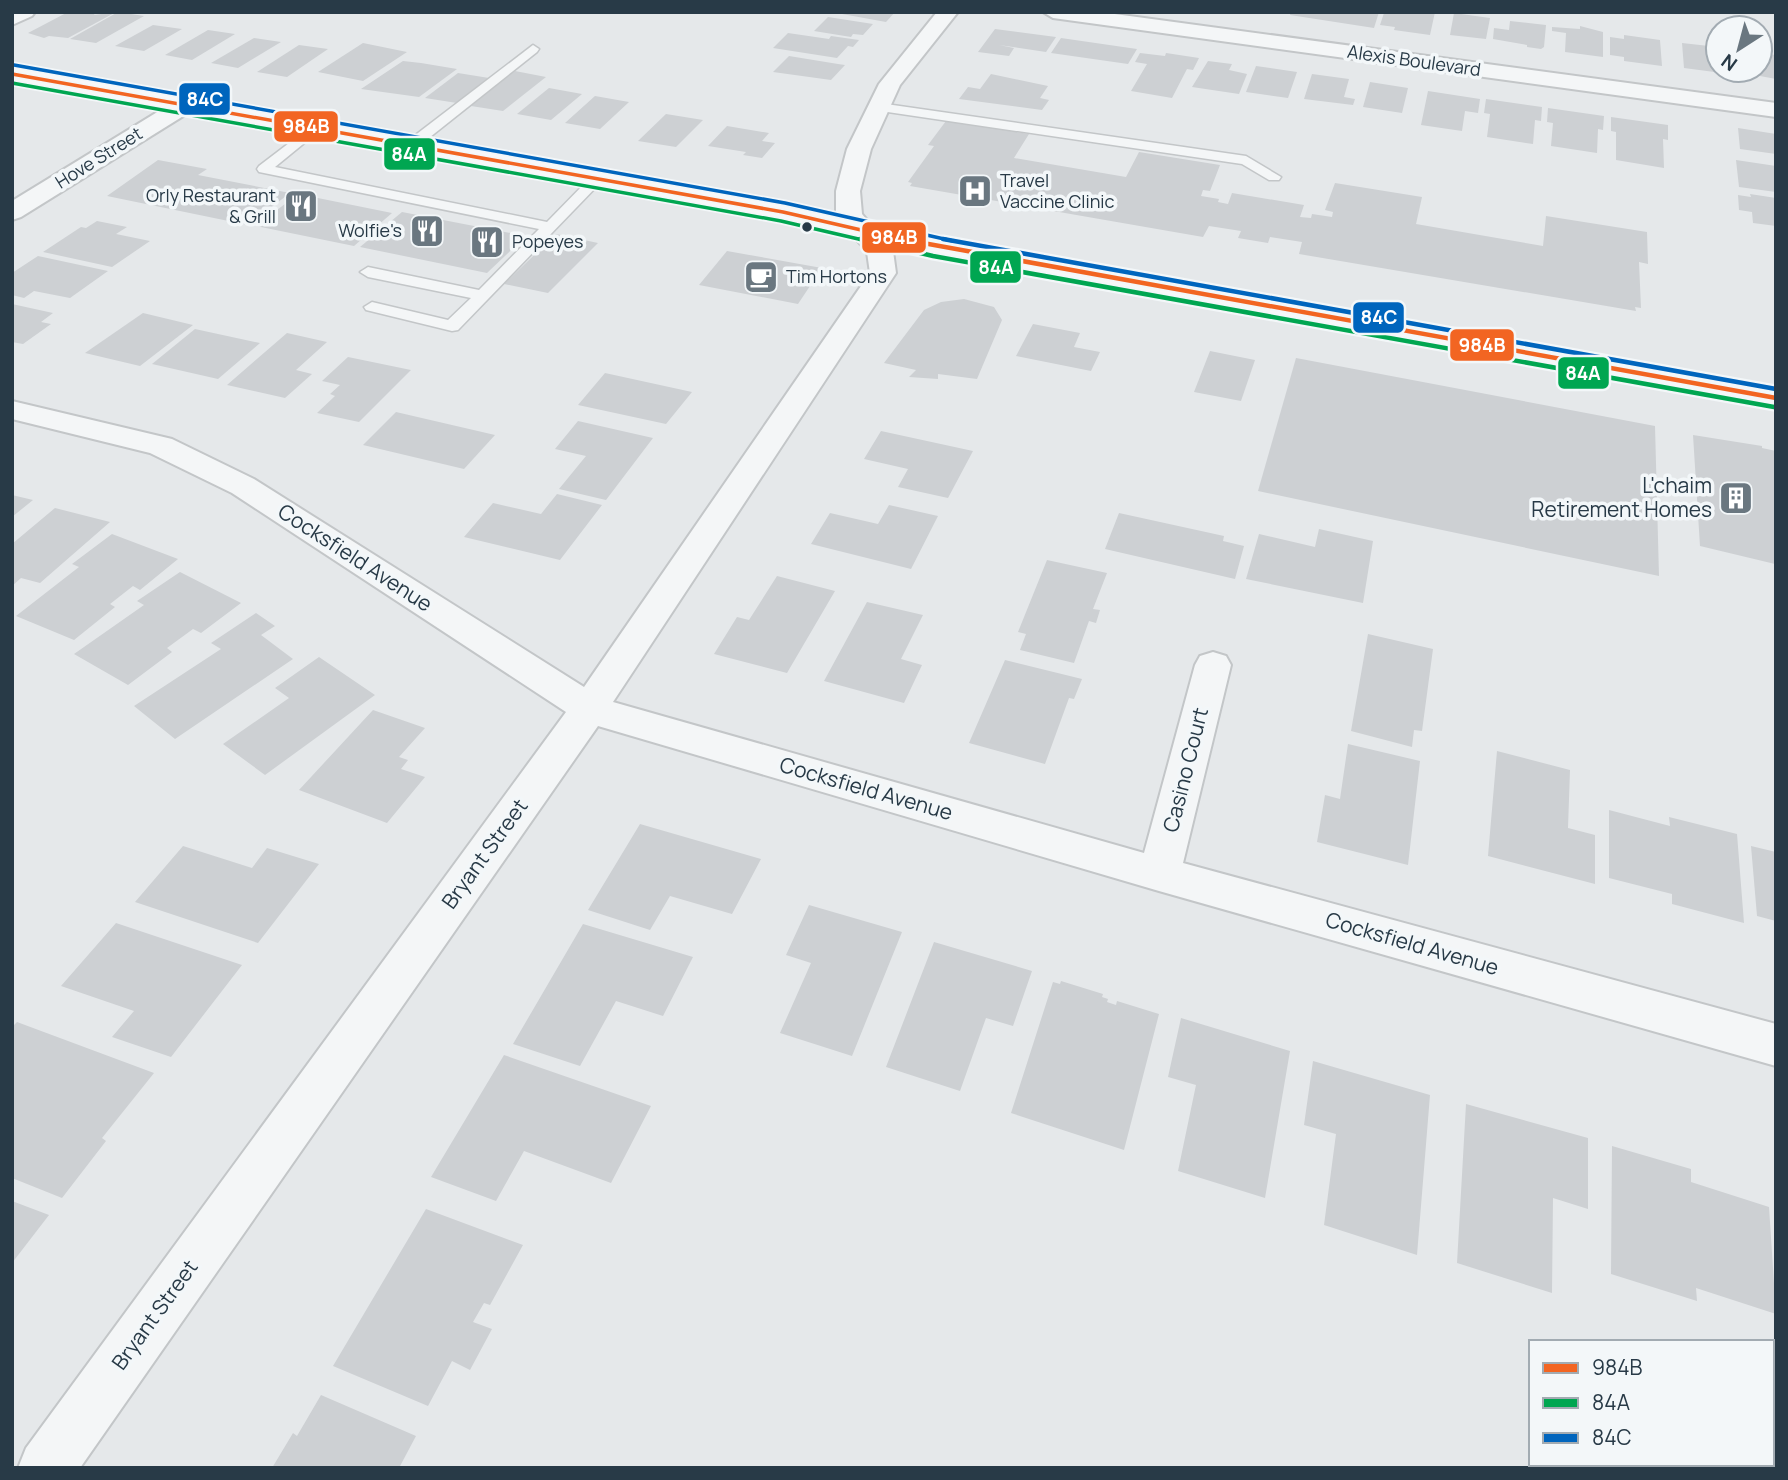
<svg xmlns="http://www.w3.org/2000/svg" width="1788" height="1480" viewBox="0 0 1788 1480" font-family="Manrope,sans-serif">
<rect width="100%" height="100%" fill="#e5e8ea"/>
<g fill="#cdd0d3">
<path d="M68,12H96L94,15L116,12L68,38L49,36L44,38L28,33Z"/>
<path d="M118,12L144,16L96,43L70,39Z"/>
<path d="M831,12H895L886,22Z"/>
<path d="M1291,12H1379L1374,28L1290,15Z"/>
<path d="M1398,12H1435L1430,35L1394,30L1395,27L1380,25L1384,13L1397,14Z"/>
<path d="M1454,13L1490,18L1486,39L1450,35Z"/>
<path d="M828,17L873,24L863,35L853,34L851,37L814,31Z"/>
<path d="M1510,21L1546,25L1544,47L1541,49L1527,47V45L1493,39L1494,28L1509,30Z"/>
<path d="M153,25L182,29L144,51L115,46Z"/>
<path d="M1580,26L1603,32V57L1565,52L1566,33L1552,31V27L1580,29Z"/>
<path d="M995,29L1056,37L1046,52L999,45L1014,48L1009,56L978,52Z"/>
<path d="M208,30L235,34L192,60L165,55Z"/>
<path d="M788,33L829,39L831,36L859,40L853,47L848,46L837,58L773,48Z"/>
<path d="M1624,35L1660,40L1662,66L1624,61V57L1610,55V37L1624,39Z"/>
<path d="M254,38L281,42L238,68L211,63Z"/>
<path d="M1061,38L1137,49L1128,64L1051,53Z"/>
<path d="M363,43L407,52L363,81L318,72Z"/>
<path d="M1682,43L1718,47V70H1722V73L1684,68Z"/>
<path d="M299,45L328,49L287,77L257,72Z"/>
<path d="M1140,53L1165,56L1166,53L1199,58L1193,70L1187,69L1172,98L1131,91L1147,64L1135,62Z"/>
<path d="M1760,53L1776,55V79L1744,73V70H1760Z"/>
<path d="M789,56L838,64L845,65L831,80L773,72Z"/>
<path d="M403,61L421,63L457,69L419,97L361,89Z"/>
<path d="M1208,61L1232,64L1229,70L1247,74L1239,94L1192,87Z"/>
<path d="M1256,66L1297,72L1288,98L1246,92Z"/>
<path d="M515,71L546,77L503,111L471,106Z"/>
<path d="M458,73L489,78L457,103L425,98Z"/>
<path d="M991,74L1048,86L1040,98L1049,100L1042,110L959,99L968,87L980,89Z"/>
<path d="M1312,74L1349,79L1344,97L1355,99L1353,105L1304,99Z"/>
<path d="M1370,82L1408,88L1402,113L1363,107Z"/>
<path d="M549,88L582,94L551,120L517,114Z"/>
<path d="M1428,91L1480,99L1478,113L1465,111L1462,131L1421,125Z"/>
<path d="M595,96L629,102L600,129L565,123Z"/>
<path d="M1486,99L1542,107L1541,121L1535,120L1533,144L1487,137L1490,114L1484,113Z"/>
<path d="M1548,108L1604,116L1603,130L1598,129L1597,153L1551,146L1553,123L1547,122Z"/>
<path d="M666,114L703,120L676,147L638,141Z"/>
<path d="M1611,117L1668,125V140L1663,139L1664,168L1616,160V132L1611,131Z"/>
<path d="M946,121L1029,134L1014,158L1126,177L1139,152L1220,165L1210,191L1203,190L1201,196L1219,199L1218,202L1228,204L1232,193L1304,205L1300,217L1311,218L1312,214L1332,217L1333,212L1325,210L1335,183L1422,197L1416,224L1543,246L1546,216L1647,232L1648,264L1639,262L1641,308L1635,307L1636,311L1299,254L1302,242L1270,237L1268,243L1238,238L1241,231L1209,226L1203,237L910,186L912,183L908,182L934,146L928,145Z"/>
<path d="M727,126L769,133L762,141L775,143L762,158L743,155L746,152L708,146Z"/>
<path d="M1738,128L1776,134V154L1740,149Z"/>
<path d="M158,160L207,169L198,175L290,193L248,225L107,196Z"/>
<path d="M1736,160L1776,166V192L1739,187Z"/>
<path d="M298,194L392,213L354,246L256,226Z"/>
<path d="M1750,194L1776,198V226L1753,223L1752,212L1739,210L1738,195L1751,197Z"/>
<path d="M402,212L526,236L487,273L360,247Z"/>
<path d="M97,221L127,227L116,234L150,241L112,267L43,252L81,227L86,228Z"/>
<path d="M556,234L598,243L548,293L504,284Z"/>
<path d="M727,251L822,268L798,304L699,285Z"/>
<path d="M38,256L108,271L70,298L34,291L24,298L12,295V273Z"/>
<path d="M964,299L994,307L1002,320L977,379L938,374V379L909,377L916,370L884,363L924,310L941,302Z"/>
<path d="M12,304L53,313L41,322L51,324L23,344L12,342Z"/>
<path d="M143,313L193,325L140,366L85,353Z"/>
<path d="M1033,324L1080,333L1074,347L1100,352L1091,371L1016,356Z"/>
<path d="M195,329L260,343L218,379L152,364Z"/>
<path d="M287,333L327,342L296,370L312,374L285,398L227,385Z"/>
<path d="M1210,351L1255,360L1241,401L1194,392Z"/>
<path d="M348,357L411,370L359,422L317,413L335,396L330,394L340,385L322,381Z"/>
<path d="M1296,358L1655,426L1659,576L1258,491Z"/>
<path d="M605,373L692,392L666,424L578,405Z"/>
<path d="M396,412L495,435L464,469L363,445Z"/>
<path d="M578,421L653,438L606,500L559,489L586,456L555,449Z"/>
<path d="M881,431L973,451L948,498L898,487L908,469L864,459Z"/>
<path d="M1693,435L1762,446V448L1776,451L1775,564L1700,546Z"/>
<path d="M557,494L602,505L560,560L464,537L493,503L541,514Z"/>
<path d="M12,495L33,500L12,517Z"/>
<path d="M889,505L938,516L911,569L811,544L830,513L878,524Z"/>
<path d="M55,508L110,522L40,583L21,578L12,586V544Z"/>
<path d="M1119,513L1224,536L1223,541L1244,546L1235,579L1105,549Z"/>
<path d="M1319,529L1373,541L1363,603L1246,579L1259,534L1315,547Z"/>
<path d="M112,534L178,559L140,590L133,586L110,604L115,607L74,640L16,616L79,567L72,564Z"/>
<path d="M1047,560L1107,573L1093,609L1100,610L1096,623L1089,621L1074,663L1020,650L1026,634L1018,632Z"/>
<path d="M180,572L241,603L201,633L193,629L167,648L172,652L128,685L74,654L144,605L137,601Z"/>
<path d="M777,576L835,591L787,673L714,654L737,617L749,620Z"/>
<path d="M867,602L923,615L901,659L922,665L904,703L824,681Z"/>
<path d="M256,613L275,626L261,635L293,659L175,739L134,706L221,649L211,643Z"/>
<path d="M1368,634L1433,649L1422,731L1414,730L1412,747L1351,731Z"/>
<path d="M319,657L375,695L265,775L223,744L289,698L275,688Z"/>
<path d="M1005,660L1082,679L1074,699L1069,698L1045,764L969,743Z"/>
<path d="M373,710L425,728L399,757L408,760L401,769L425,777L387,823L299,790Z"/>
<path d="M1348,744L1420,761L1408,865L1317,842L1325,795L1340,799Z"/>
<path d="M1497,751L1570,770L1568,828L1595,835V884L1488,856Z"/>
<path d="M1609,810L1670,826L1669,817L1737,834L1744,923L1672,904V894L1609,878Z"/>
<path d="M640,824L761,859L732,914L670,896L650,930L588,910Z"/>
<path d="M183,846L252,868L267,848L319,864L258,943L135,902Z"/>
<path d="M1751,846L1776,852V921L1757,916Z"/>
<path d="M809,905L902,932L852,1056L780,1033L811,963L786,955Z"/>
<path d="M116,923L242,965L171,1057L112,1037L134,1011L61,986Z"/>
<path d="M583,924L693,957L663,1016L616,1001L580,1066L513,1044Z"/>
<path d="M934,942L1032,971L1013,1026L986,1018L960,1091L886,1067Z"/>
<path d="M1061,981L1103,994L1102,997L1108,999L1107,1002L1116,1005L1117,1001L1159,1014L1124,1150L1011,1113L1053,982L1060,984Z"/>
<path d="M1181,1018L1290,1051L1265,1198L1178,1171L1196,1085L1168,1077Z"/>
<path d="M17,1022L154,1073L102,1138L106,1141L62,1198L12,1178V1027Z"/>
<path d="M504,1055L651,1106L611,1183L524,1151L496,1201L431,1177Z"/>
<path d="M1313,1061L1430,1095L1417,1255L1324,1225L1336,1134L1304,1125Z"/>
<path d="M1466,1104L1588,1138V1209L1553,1198L1552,1293L1457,1263Z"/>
<path d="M1612,1146L1691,1169V1182L1769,1207L1776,1314L1696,1288L1697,1301L1611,1274Z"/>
<path d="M12,1201L49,1215L12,1263Z"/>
<path d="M426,1209L523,1245L490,1305L484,1303L473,1322L492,1329L470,1370L452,1361L428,1406L333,1366Z"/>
<path d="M321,1395L416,1436L399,1468H272L293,1433L297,1436Z"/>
</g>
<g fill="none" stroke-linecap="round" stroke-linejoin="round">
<g stroke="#c3c6c8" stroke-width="3">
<g id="lane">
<path d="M533,45L539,49L537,52L415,149H405V143Z"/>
<path d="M879,103L1246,156L1281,177L1279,180H1269L1242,164L874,110V104Z"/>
<path d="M314,124L319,125V131L275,167L547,222L592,176H602L604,179L458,330L452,331L366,310L364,307L372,302L448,320L471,298L368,277L360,272L368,267L479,290L539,229L259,172L257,169L259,166Z"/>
</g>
</g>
<g stroke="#c3c6c8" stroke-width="4">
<g id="street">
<path d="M12,12H35L32,16L12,25Z"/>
<path d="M937,12H958L900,85L871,149L860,191L862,214L893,251L896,273L613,702L1144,853L1195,665L1200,656L1213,652L1226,656L1231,665L1183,863L1776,1024V1066L1159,891L598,726L80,1468H18L26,1448L566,712L232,493L150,453L12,419V401L172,439L254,479L584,687L870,273L867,252L836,215V191L847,149L879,84Z"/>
<path d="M1043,12H1100L1776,103V117L1053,18Z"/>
<path d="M185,98L193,100L196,105L193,110L21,217L12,220V201L177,100Z"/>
</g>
</g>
<g stroke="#c3c6c8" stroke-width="4">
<path id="secondary" d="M12,67L783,204L935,239L1776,389V407L935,255L783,220L12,81Z"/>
</g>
<use href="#lane" fill="#f4f6f7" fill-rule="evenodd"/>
<use href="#street" fill="#f4f6f7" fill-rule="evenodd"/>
<use href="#secondary" fill="#f8f8f8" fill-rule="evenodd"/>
<g stroke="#f3f7f9" stroke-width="7">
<path id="bus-1-far1" d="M12,74L783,212L909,241"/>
</g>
<g stroke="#f3f7f9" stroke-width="9">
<path id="bus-1" d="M901,239L1776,398"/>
</g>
<g stroke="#f3f7f9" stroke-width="7">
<path id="bus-2-far1" d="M12,83L781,221L867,241"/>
</g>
<g stroke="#f3f7f9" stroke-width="9">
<path id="bus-2" d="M860,239L933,256L1774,407"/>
</g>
<g stroke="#f3f7f9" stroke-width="7">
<path id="bus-3-far1" d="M14,65L785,203L953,241"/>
</g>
<g stroke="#f3f7f9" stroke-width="9">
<path id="bus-3" d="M943,239L1776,389"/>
</g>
<use href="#bus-1-far1" stroke="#f26522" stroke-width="3.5"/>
<use href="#bus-1" stroke="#f26522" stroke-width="4.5"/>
<use href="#bus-2-far1" stroke="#00a651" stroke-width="3.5"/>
<use href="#bus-2" stroke="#00a651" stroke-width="4.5"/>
<use href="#bus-3-far1" stroke="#0065bd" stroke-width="3.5"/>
<use href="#bus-3" stroke="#0065bd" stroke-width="4.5"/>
</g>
<defs>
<g id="hospital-square" transform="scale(1.75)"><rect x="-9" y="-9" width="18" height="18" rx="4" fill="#6a7780" stroke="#f3f7f9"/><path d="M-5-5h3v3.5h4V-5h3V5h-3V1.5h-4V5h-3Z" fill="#fff"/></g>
<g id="restaurant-square" transform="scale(1.75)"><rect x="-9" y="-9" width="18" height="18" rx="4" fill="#6a7780" stroke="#f3f7f9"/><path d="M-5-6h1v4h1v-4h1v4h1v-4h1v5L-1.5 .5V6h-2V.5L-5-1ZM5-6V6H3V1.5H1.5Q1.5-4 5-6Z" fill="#fff"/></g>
<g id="cafe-square" transform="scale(1.75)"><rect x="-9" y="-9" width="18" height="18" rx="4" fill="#6a7780" stroke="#f3f7f9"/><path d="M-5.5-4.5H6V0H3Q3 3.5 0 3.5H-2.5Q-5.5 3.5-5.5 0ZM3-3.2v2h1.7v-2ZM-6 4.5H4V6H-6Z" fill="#fff"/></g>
<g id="building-square" transform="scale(1.75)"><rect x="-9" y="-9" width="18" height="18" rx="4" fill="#6a7780" stroke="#f3f7f9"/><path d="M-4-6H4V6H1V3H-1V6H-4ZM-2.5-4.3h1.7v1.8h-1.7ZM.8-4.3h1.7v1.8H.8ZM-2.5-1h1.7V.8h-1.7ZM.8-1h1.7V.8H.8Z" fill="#fff"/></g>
</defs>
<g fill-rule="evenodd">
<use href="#hospital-square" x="975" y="191"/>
<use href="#restaurant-square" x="301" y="206"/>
<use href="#restaurant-square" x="427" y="231"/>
<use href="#restaurant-square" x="487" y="242"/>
<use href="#cafe-square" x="761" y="277"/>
<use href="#building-square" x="1736" y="498"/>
</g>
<circle fill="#283a47" stroke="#f3f7f9" stroke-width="2.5" cx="807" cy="227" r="6"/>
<g text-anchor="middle" stroke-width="7" stroke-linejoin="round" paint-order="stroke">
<g font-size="18" fill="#283a47" stroke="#f3f7f9">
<text transform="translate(1414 61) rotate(8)" y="6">Alexis Boulevard</text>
<text transform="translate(99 158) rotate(-32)" y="6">Hove Street</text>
</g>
<g font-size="18" fill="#283a47" stroke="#f3f7f9" text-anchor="start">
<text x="1000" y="187">Travel<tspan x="1000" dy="21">Vaccine Clinic</tspan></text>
<text x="276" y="202" text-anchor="end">Orly Restaurant<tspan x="276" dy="21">&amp; Grill</tspan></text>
<text x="402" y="237" text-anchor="end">Wolfie's</text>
<text x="512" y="248">Popeyes</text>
<text x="786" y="283">Tim Hortons</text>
</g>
<g font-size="21" fill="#283a47" stroke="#f3f7f9" text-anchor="end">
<text x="1712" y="493">L'chaim<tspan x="1712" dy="24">Retirement Homes</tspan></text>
</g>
<g font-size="21" fill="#283a47" stroke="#f3f7f9">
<text transform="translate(355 558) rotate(33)" y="7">Cocksfield Avenue</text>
<text transform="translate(1186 770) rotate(-76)" y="7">Casino Court</text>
<text transform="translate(866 789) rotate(16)" y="7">Cocksfield Avenue</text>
<text transform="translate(485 854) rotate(-54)" y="7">Bryant Street</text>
<text transform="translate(1412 944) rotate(16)" y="7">Cocksfield Avenue</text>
<text transform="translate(155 1315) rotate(-54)" y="7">Bryant Street</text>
</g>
</g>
<g stroke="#f3f7f9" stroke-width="2.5">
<rect x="178" y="82" width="53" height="34" rx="7" fill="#0065bd"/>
<rect x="273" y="110" width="66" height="33" rx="7" fill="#f26522"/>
<rect x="383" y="137" width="53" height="34" rx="7" fill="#00a651"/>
<rect x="861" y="221" width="66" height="33" rx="7" fill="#f26522"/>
<rect x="969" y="250" width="53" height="34" rx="7" fill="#00a651"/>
<rect x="1352" y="301" width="53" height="33" rx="7" fill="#0065bd"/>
<rect x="1449" y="328" width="66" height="34" rx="7" fill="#f26522"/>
<rect x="1557" y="356" width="53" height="34" rx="7" fill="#00a651"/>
</g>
<g font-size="19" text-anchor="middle" font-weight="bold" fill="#fff">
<text x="205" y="106">84C</text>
<text x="306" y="133">984B</text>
<text x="409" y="161">84A</text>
<text x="894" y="244">984B</text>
<text x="996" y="274">84A</text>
<text x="1379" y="324">84C</text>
<text x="1482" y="352">984B</text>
<text x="1583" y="380">84A</text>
</g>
<rect width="1788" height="1480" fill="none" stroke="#283a47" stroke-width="28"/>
<rect x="1529" y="1340" width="245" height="126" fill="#f3f7f9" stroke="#a2abb2" stroke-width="2"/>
<rect x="1543" y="1363" width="35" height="10" fill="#f26522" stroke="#a2abb2" stroke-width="2"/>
<text x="1592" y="1375" font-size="21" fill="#283a47">984B</text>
<rect x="1543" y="1398" width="35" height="10" fill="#00a651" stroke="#a2abb2" stroke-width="2"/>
<text x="1592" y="1410" font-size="21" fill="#283a47">84A</text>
<rect x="1543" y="1433" width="35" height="10" fill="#0065bd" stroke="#a2abb2" stroke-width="2"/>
<text x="1592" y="1445" font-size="21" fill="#283a47">84C</text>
<g transform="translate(1739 49) rotate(216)"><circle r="33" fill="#f3f7f9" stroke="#a2abb2" stroke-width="2"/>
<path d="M0-5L12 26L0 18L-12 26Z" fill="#6a7780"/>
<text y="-10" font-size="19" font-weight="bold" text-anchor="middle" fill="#283a47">N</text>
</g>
</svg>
